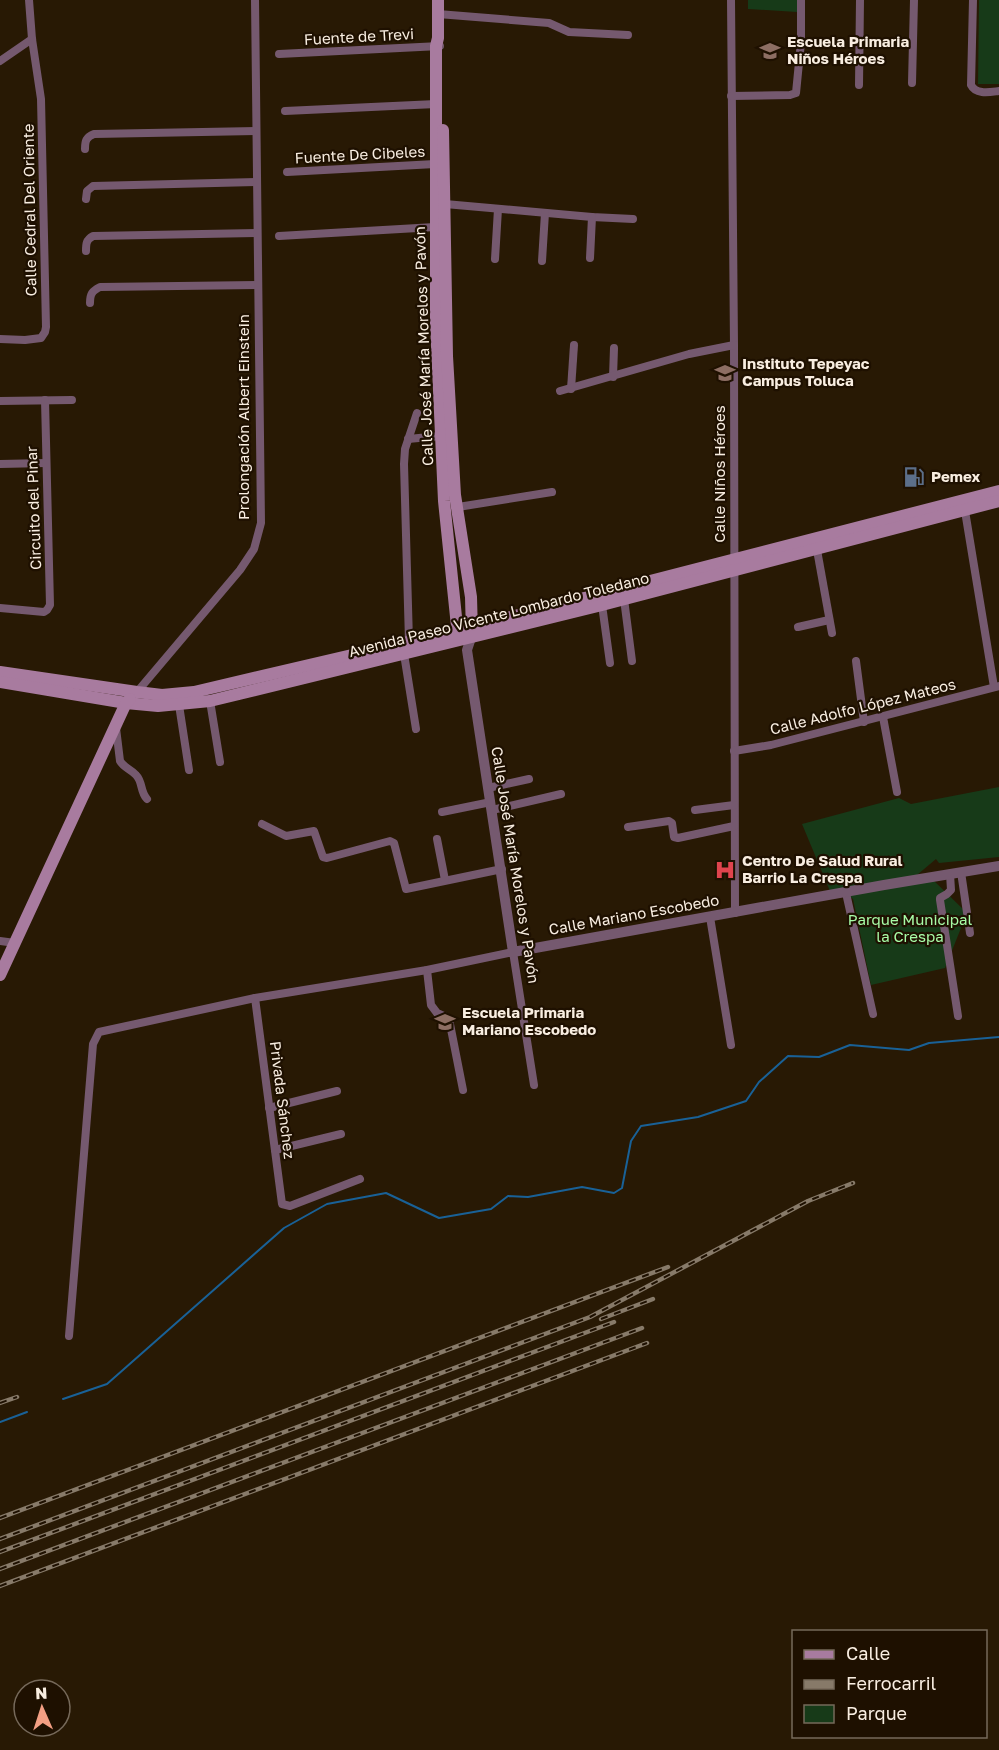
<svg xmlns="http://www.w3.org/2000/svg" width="999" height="1750" viewBox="0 0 999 1750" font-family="'Golos Text',sans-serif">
<rect width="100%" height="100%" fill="#281904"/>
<g fill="#173a18">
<path d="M748,0H797V12L748,9Z"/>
<path d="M979,0H999V84H978Z"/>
<path d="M999,787V857L939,863L936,859L911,880L830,891L802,824L899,798L911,804Z"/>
<path d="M931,878L967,913L945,968L871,985L853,899L847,894Z"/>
</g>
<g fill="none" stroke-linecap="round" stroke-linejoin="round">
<g stroke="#196197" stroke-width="2">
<path d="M63,1399L107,1384L284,1228L327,1204L386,1193L439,1218L491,1209L508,1196L528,1197L582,1187L614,1193L622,1188L631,1141L641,1126L698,1117L746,1101L759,1082L788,1056L819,1057L850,1045L909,1050L929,1043L999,1037"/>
<path d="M0,1422L27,1412"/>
</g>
<g stroke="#75596f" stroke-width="8">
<path d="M731,0L734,345L735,913"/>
<path d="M973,0L971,85C976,95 990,92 999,91"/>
<path d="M438,14L549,23L569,32L628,35"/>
<path d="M279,54L440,46"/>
<path d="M0,61L32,39"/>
<path d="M912,83L914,0"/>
<path d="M859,85L860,0"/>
<path d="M731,96L790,95L796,93L801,42V0"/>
<path d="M285,111L436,104"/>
<path d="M85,149C85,141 86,137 94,134L256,131"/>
<path d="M287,172L435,164"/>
<path d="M86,199L87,191L93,186L257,182"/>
<path d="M445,204L592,217L633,219"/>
<path d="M279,236L435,227"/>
<path d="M86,251C86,244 86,240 93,236L257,233"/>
<path d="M590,258L592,217"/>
<path d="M495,259L498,209"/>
<path d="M542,261L545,213"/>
<path d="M90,303C90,294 92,291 100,287L258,285"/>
<path d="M0,339L25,340L41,338L45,332L46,327L41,99L32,39L29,0"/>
<path d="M613,377L614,348"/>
<path d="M571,389L574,345"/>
<path d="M560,391L689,354L734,345"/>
<path d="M0,401L72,400"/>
<path d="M408,439L440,436"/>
<path d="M0,464L46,463"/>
<path d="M458,507L552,492"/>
<path d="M965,511L994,687"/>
<path d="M817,550L832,633"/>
<path d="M624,599L632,661"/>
<path d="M602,605L610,663"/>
<path d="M0,608L44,612L47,610L50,605L45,400"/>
<path d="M798,627L829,620"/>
<path d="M409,641L404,464L405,449L417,413"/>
<path d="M404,654L416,729"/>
<path d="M856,661L864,722"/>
<path d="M137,692L240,570L254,549L261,523L255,0"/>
<path d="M210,701L220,762"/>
<path d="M179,705L189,770"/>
<path d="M883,717L897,792"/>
<path d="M116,728L120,761C124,768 131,769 136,775C143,782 140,792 147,799"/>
<path d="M734,751L771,745L999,686"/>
<path d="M488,788L529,779"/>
<path d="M492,810L561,794"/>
<path d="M695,810L734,805"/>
<path d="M442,812L491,802"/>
<path d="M262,824L286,836L314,831L323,857L327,858L390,841L394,843L406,889L502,869"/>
<path d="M628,827L669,821L672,823L674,837L678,838L734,826"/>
<path d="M437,839L445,880"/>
<path d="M961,872L970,933"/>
<path d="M950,874L951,890L947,894L940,898V900L958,1016"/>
<path d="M846,893L873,1014"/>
<path d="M710,917L731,1045"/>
<path d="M0,941L15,943"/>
<path d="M427,970L431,1005L437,1013L446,1017L450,1024L463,1090"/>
<path d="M255,998L282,1204L290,1206L360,1179"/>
<path d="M269,1108L337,1091"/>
<path d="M275,1150L341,1134"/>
<path d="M69,1336L93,1044L99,1032L255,998L427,970L513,952L534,1085"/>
</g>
<path stroke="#75596f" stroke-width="10" d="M471,638L467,650L513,952L884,885L999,866"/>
<g stroke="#a87b9f" stroke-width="12">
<path d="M438,0V38L436,46V324L444,501L458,636"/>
<path d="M443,130L447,356L455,495L471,597L472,633"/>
<path d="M0,672L137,692L162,695L194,692L472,627L999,491"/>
<path d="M0,682L126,703L158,706L210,701L602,605L999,501"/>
<path d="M0,975L126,703L130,699"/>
</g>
<g stroke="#877a69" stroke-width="4.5">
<g id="rail">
<path d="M601,1319L653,1299"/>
<path d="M0,1403L17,1397"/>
<path d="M0,1518L668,1267"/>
<path d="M0,1539L590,1317L808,1201L853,1183"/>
<path d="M0,1552L614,1322"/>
<path d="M0,1569L642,1328"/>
<path d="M0,1586L647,1343"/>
</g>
</g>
<use href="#rail" stroke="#1e1000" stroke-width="2" stroke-dasharray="7" stroke-linecap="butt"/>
</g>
<defs>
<g id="school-bare" transform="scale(1.62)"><path d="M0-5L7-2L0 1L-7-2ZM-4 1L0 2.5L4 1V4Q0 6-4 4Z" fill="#8d6e63" stroke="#1e1000" stroke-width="2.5" paint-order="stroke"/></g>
<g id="fuel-bare" transform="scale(1.62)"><path d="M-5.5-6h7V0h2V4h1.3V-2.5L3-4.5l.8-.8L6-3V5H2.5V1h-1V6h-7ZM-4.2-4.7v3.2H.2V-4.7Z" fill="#5c6f8a" stroke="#1e1000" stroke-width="2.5" paint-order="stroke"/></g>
<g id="hospital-bare" transform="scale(1.62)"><path d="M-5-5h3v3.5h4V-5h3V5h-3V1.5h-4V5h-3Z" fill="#e0444e" stroke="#1e1000" stroke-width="2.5" paint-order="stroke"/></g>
</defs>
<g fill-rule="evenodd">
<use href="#school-bare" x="770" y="51"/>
<use href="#school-bare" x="725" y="373"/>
<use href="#fuel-bare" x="914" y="477"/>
<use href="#hospital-bare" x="725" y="870"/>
<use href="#school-bare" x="445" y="1022"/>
</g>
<g text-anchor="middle" stroke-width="4.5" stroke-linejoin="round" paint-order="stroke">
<g font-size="15" fill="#f9eee1" stroke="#1e1000">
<text transform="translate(359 37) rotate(-3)" y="5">Fuente de Trevi</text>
<text transform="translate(360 155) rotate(-3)" y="5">Fuente De Cibeles</text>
<text transform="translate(30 210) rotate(-91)" y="5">Calle Cedral Del Oriente</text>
<text transform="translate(424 346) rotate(-92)" y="5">Calle José María Morelos y Pavón</text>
<text transform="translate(244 417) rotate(-90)" y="5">Prolongación Albert Einstein</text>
<text transform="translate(720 474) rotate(-90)" y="5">Calle Niños Héroes</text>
<text transform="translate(34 508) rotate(-92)" y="5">Circuito del Pinar</text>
<text transform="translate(499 615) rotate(-14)" y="5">Avenida Paseo Vicente Lombardo Toledano</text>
<text transform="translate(863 707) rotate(-14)" y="5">Calle Adolfo López Mateos</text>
<text transform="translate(515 865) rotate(81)" y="5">Calle José María Morelos y Pavón</text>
<text transform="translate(634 915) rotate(-10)" y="5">Calle Mariano Escobedo</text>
<text transform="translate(282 1100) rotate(83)" y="5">Privada Sánchez</text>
</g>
<g font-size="15" font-weight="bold" fill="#f9eee1" stroke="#1e1000" text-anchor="start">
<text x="787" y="47">Escuela Primaria<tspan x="787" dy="17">Niños Héroes</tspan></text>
<text x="742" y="369">Instituto Tepeyac<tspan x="742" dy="17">Campus Toluca</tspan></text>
<text x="931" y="482">Pemex</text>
<text x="742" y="866">Centro De Salud Rural<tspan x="742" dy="17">Barrio La Crespa</tspan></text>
<text x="462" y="1018">Escuela Primaria<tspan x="462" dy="17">Mariano Escobedo</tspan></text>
</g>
<g font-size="15" fill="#a8fda7" stroke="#1e1000">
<text x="910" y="925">Parque Municipal<tspan x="910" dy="17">la Crespa</tspan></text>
</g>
</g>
<rect x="792" y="1630" width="195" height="108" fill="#1e1000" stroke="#76695a" stroke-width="1.5"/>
<rect x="804" y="1650" width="30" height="9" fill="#a87b9f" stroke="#76695a" stroke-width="1.5"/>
<text x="846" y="1660" font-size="18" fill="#f9eee1">Calle</text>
<rect x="804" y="1680" width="30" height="9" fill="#877a69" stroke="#76695a" stroke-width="1.5"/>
<text x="846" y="1690" font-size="18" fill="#f9eee1">Ferrocarril</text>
<rect x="804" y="1705" width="30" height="18" fill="#173a18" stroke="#76695a" stroke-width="1.5"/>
<text x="846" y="1720" font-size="18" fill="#f9eee1">Parque</text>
<g transform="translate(42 1708) rotate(357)"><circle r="28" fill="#1e1000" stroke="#76695a" stroke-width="1.5"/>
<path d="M0-4.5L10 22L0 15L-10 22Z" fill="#f39f83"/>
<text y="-9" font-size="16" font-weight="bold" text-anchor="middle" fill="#f9eee1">N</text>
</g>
</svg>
